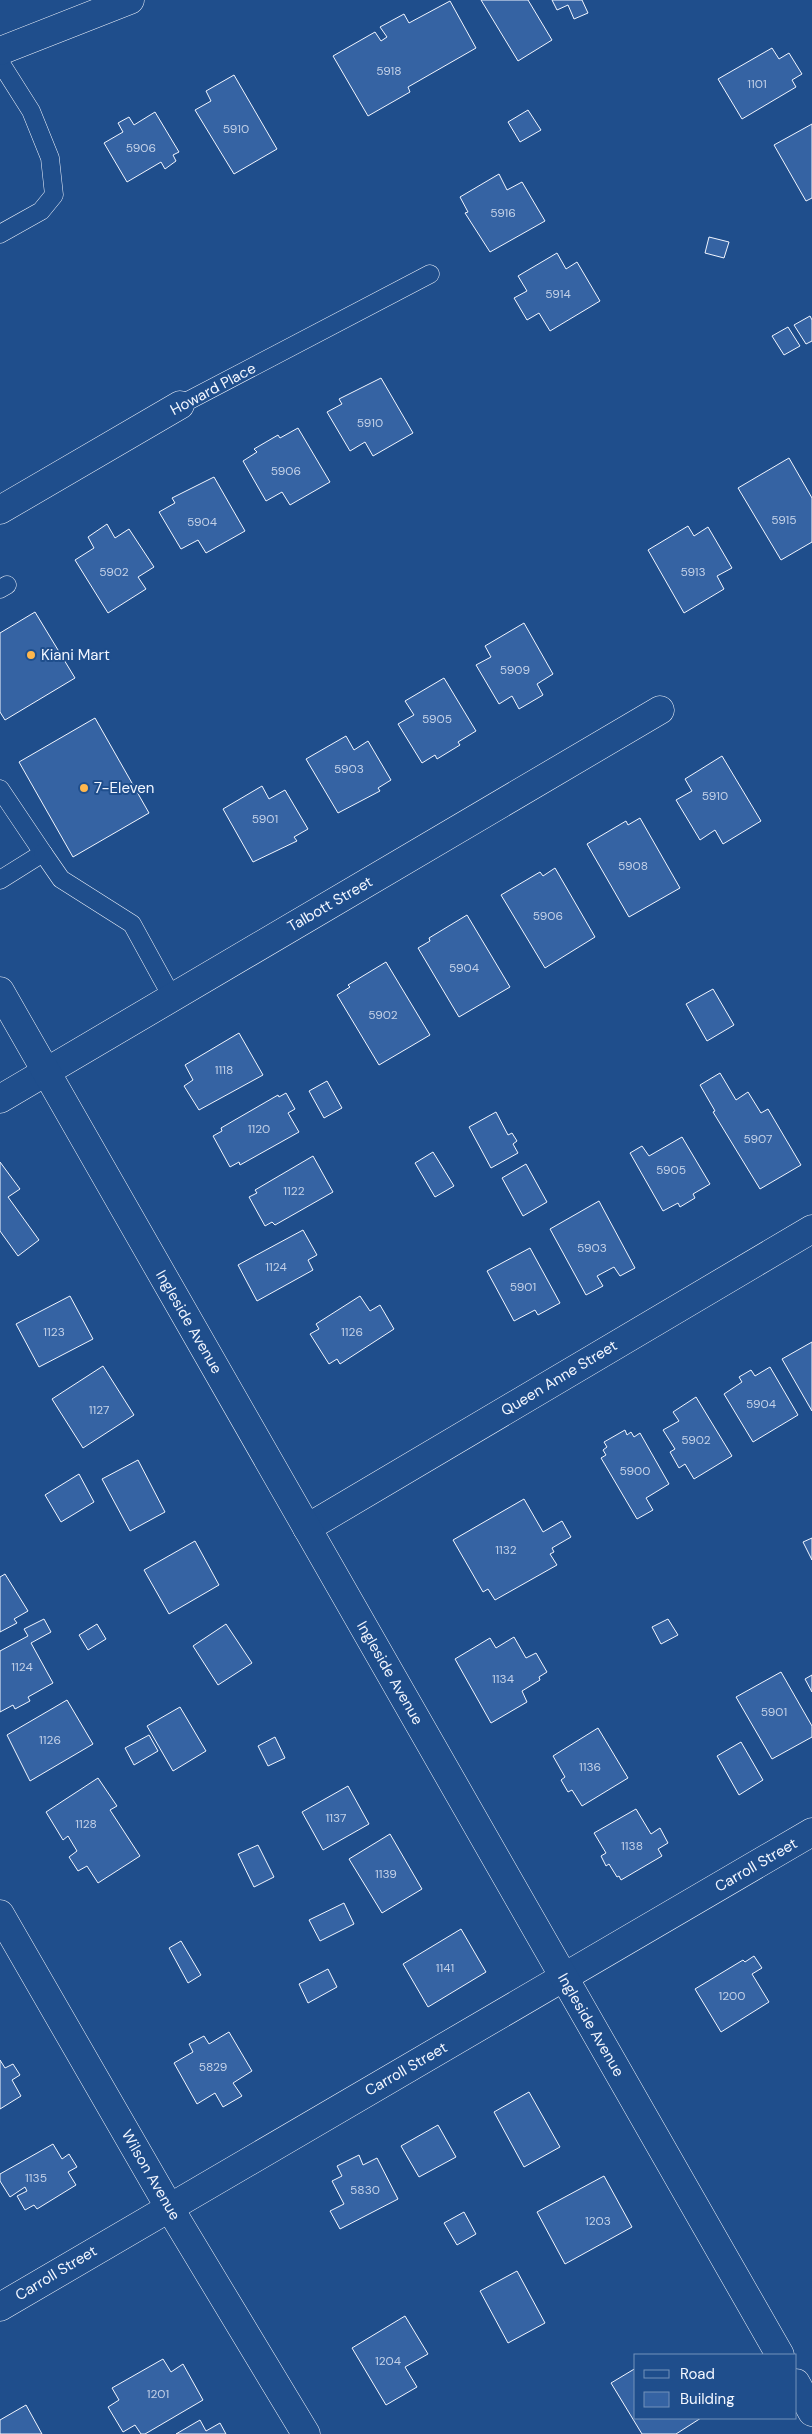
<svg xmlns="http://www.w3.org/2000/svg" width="812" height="2434" viewBox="0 0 812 2434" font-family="'DM Sans',sans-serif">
<rect width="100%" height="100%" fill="#1f4e8c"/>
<g fill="#3563a3" stroke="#f2f6ff">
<path d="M481,0H528L552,40L518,61Z"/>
<path d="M552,0H582L588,13L574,19L568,5L557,10Z"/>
<path d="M450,1L476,48L408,87L410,92L368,116L333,56L375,32L381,41L387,37L380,27L404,14L409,23Z"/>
<path d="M772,48L779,59L789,53L802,74L792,80L796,87L742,119L718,79Z"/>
<path d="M234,75L277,149L234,174L195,110L211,101L206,91Z"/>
<path d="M528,110L541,130L520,142L508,122Z"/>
<path d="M155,112L179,152L173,155L176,161L165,169L161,162L127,182L104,143L123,132L118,123L129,117L134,125Z"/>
<path d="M812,124V198L806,201L774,145Z"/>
<path d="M499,174L507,190L522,182L545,221L490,252L465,213L468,212L460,197Z"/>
<path d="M709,237L729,242L724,258L705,253Z"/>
<path d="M557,253L566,269L577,262L600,301L550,331L539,313L527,320L514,298L527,291L518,276Z"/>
<path d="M810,316L812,320V341L806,344L794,325Z"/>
<path d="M788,327L800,346L784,355L772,336Z"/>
<path d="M381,378L413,433L373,456L365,442L350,451L327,412L342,404L339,399Z"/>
<path d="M298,428L330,482L290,505L282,492L266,501L243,461L257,452L254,449L278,435L280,438Z"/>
<path d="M789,458L812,498V542L781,560L738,488Z"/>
<path d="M214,477L245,531L206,553L198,540L181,549L159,512L175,503L172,498Z"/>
<path d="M107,524L115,538L129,529L154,567L138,577L146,589L108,613L75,560L94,548L88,537Z"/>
<path d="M688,526L694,536L708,527L732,568L717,576L724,589L684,613L648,550Z"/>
<path d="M35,612L75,678L5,720L0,712V633Z"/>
<path d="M524,623L553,674L537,684L543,695L519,709L512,696L499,704L476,665L491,657L485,646Z"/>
<path d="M444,678L476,731L458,742L460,745L437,759L435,755L422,763L398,724L414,715L405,701Z"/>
<path d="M95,718L149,813L73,857L19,762Z"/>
<path d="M346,736L354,750L368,741L391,780L378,788L380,791L338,813L306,759Z"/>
<path d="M722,756L761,821L723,844L715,830L700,840L676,800L692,791L685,779Z"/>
<path d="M262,786L269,799L285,790L308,829L294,837L297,841L253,862L223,809Z"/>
<path d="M640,818L680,888L629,917L587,844L626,821L628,825Z"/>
<path d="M555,868L595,937L545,968L501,895L540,872L543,876Z"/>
<path d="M467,915L510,987L459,1017L418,948L430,941L429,938Z"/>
<path d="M386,962L430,1035L379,1065L337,995L350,987L348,985Z"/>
<path d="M713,989L734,1025L707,1041L686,1004Z"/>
<path d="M239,1033L263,1075L199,1110L184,1086L193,1080L185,1065Z"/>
<path d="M720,1073L736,1100L748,1092L761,1113L768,1109L801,1165L760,1189L713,1112L715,1111L700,1085Z"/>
<path d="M327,1081L342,1108L324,1118L309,1091Z"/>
<path d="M286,1093L295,1109L288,1113L299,1132L240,1165L239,1162L230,1167L213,1136L222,1131L221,1128L278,1095L279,1097Z"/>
<path d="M496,1112L508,1135L512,1133L517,1141L513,1144L518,1153L491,1168L469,1127Z"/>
<path d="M682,1137L710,1184L693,1194L695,1198L680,1207L678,1203L663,1211L630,1153L642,1146L649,1156Z"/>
<path d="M433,1152L454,1186L435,1197L415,1163Z"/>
<path d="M313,1156L333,1192L275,1225L272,1222L265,1226L249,1197L257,1193L255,1190Z"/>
<path d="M0,1162L20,1189L8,1197L39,1240L18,1256L0,1231Z"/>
<path d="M526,1164L547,1202L523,1216L502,1178Z"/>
<path d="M599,1201L635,1268L620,1276L614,1267L597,1276L603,1286L586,1295L550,1229Z"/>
<path d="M303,1230L317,1255L308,1260L313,1270L257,1301L238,1265Z"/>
<path d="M530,1248L560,1303L538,1315L535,1310L514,1321L487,1271Z"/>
<path d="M70,1296L93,1339L39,1367L16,1324Z"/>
<path d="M360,1296L370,1311L380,1305L394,1329L340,1364L337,1359L329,1364L310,1334L319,1329L316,1324Z"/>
<path d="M812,1342V1411L782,1359Z"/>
<path d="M103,1366L134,1415L83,1448L52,1399Z"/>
<path d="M770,1367L798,1415L753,1442L724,1394L742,1382L739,1377L751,1370L755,1376Z"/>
<path d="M696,1397L732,1456L694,1479L685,1464L679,1468L670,1452L675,1449L663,1430L679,1421L673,1412Z"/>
<path d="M625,1430L627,1435L631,1432L634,1437L640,1433L669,1484L646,1498L653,1510L637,1519L601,1458L606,1455L603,1450L607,1447L604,1442Z"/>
<path d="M138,1460L165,1512L130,1531L102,1479Z"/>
<path d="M79,1474L94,1502L61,1522L45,1495Z"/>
<path d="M524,1499L543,1532L562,1521L571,1537L552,1548L554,1552L550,1554L557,1565L495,1600L488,1589L483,1592L453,1540Z"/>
<path d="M812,1538V1560L803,1542Z"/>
<path d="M195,1541L219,1585L169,1614L144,1570Z"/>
<path d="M5,1574L28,1611L14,1619L17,1623L0,1632V1577Z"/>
<path d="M44,1619L51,1632L31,1643L53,1683L28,1697L30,1701L15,1709L13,1705L0,1712V1651L28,1636L24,1629Z"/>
<path d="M668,1619L678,1635L661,1644L652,1627Z"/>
<path d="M97,1624L106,1639L88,1650L79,1635Z"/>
<path d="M226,1624L252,1663L218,1685L193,1646Z"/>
<path d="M514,1637L526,1658L536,1653L547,1672L539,1677L540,1680L522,1691L527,1702L491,1723L455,1659L490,1638L496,1648Z"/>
<path d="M781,1672L812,1726V1737L772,1759L736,1697Z"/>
<path d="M812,1675V1692L805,1679Z"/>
<path d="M67,1700L93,1744L30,1781L7,1735Z"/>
<path d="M180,1707L206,1751L173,1771L147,1726Z"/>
<path d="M598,1728L628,1778L582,1806L572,1790L568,1792L561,1780L565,1777L553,1756Z"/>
<path d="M149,1735L158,1751L134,1765L125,1748Z"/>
<path d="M275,1737L285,1758L268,1766L258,1746Z"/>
<path d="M741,1742L763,1780L739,1795L717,1756Z"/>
<path d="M98,1778L117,1806L110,1810L140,1856L98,1883L87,1866L78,1871L69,1857L77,1851L68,1836L63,1840L46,1812Z"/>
<path d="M348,1786L369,1824L323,1850L302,1812Z"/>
<path d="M636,1809L651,1834L660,1828L668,1843L658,1849L662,1856L621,1880L619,1876L617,1877L609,1864L606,1866L601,1856L606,1853L594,1833Z"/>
<path d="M390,1834L422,1889L382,1913L349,1859Z"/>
<path d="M258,1845L274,1877L254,1887L238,1854Z"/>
<path d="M344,1903L354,1924L320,1941L309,1920Z"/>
<path d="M461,1929L486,1972L428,2007L403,1964Z"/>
<path d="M181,1941L201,1975L188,1983L169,1948Z"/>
<path d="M754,1956L762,1968L752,1974L769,2002L721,2032L695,1989L743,1960L745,1962Z"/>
<path d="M328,1969L337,1987L308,2003L299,1984Z"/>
<path d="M229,2032L252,2071L233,2083L242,2096L223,2107L215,2093L197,2104L174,2063L193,2052L189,2044L204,2036L209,2044Z"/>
<path d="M0,2060L5,2068L13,2064L20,2075L12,2080L21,2096L0,2109Z"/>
<path d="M529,2092L560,2147L524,2167L494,2112Z"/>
<path d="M438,2125L456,2157L419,2177L401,2146Z"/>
<path d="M53,2144L62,2159L69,2154L77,2167L68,2172L76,2185L37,2209L34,2205L25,2210L17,2196L27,2191L25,2187L10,2197L0,2181V2174Z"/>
<path d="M359,2155L363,2165L377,2158L398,2199L340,2229L330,2211L344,2204L332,2181L342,2176L337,2166Z"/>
<path d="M604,2176L632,2227L565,2264L537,2212Z"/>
<path d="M464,2212L476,2234L457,2245L444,2223Z"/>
<path d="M517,2271L545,2323L508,2343L480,2291Z"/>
<path d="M405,2316L428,2354L405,2367L417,2387L386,2405L352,2348Z"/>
<path d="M163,2359L171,2372L183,2364L203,2400L145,2434H141L135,2425L123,2432L108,2407L119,2400L112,2388Z"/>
<path d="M636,2368V2418H701L676,2434H642L611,2383Z"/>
<path d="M26,2405L42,2434H0V2420Z"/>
<path d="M200,2420L206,2431L220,2423L226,2434H176Z"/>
</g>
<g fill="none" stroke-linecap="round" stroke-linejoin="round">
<g stroke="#f2f6ff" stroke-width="19">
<g id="lane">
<path d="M0,62L31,111L50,158L54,195L41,211L0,234"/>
<path d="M180,405L430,274"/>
<path d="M0,589L7,585"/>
<path d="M0,789L43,853L0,880"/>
<path d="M43,853L61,879L132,924L172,997"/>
</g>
</g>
<g stroke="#f2f6ff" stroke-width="29">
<g id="street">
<path d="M0,510L180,405"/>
<path d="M0,1099L660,710"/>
<path d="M307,1528L812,1229"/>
<path d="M0,1914L169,2207L306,2434"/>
<path d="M0,2307L812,1832"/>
</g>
</g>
<g stroke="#f2f6ff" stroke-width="29">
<g id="secondary">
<path d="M0,51L130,0"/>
<path d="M0,991L780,2355"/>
<path d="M796,2383L812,2412"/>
</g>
</g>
<use href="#lane" stroke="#1f4e8c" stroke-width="18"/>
<use href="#street" stroke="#1f4e8c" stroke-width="28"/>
<use href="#secondary" stroke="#1f4e8c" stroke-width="28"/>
</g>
<g fill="#ffb74d" stroke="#1f4e8c" stroke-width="2">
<circle cx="31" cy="655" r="5"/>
<circle cx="84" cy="788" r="5"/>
</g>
<g text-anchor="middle" stroke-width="4" stroke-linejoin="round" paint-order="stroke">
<g font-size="12" fill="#c3d1e8">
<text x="389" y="75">5918</text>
<text x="757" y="88">1101</text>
<text x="236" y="133">5910</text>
<text x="141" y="152">5906</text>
<text x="503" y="217">5916</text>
<text x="558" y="298">5914</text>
<text x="370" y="427">5910</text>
<text x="286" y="475">5906</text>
<text x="784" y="524">5915</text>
<text x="202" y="526">5904</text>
<text x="114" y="576">5902</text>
<text x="693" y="576">5913</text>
<text x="515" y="674">5909</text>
<text x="437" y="723">5905</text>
<text x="349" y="773">5903</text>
<text x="715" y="800">5910</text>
<text x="265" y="823">5901</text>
<text x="633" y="870">5908</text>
<text x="548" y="920">5906</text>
<text x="464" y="972">5904</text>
<text x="383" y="1019">5902</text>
<text x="224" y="1074">1118</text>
<text x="259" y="1133">1120</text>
<text x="758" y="1143">5907</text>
<text x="671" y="1174">5905</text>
<text x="294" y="1195">1122</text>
<text x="592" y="1252">5903</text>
<text x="276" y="1271">1124</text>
<text x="523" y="1291">5901</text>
<text x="54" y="1336">1123</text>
<text x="352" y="1336">1126</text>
<text x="761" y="1408">5904</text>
<text x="99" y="1414">1127</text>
<text x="696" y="1444">5902</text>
<text x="635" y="1475">5900</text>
<text x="506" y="1554">1132</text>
<text x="22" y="1671">1124</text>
<text x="503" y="1683">1134</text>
<text x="774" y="1716">5901</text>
<text x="50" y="1744">1126</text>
<text x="590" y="1771">1136</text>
<text x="336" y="1822">1137</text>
<text x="86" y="1828">1128</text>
<text x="632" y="1850">1138</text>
<text x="386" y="1878">1139</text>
<text x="445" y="1972">1141</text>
<text x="732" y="2000">1200</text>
<text x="213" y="2071">5829</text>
<text x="36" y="2182">1135</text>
<text x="365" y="2194">5830</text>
<text x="598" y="2225">1203</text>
<text x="388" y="2365">1204</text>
<text x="158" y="2398">1201</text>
</g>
<g font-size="15" fill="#f2f6ff" stroke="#1f4e8c">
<text transform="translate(213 389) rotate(-28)" y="5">Howard Place</text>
<text transform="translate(330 904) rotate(-30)" y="5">Talbott Street</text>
<text transform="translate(189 1322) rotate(60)" y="5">Ingleside Avenue</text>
<text transform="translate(559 1378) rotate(-31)" y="5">Queen Anne Street</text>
<text transform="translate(390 1673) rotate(60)" y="5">Ingleside Avenue</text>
<text transform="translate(756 1865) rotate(-30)" y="5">Carroll Street</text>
<text transform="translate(591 2025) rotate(60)" y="5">Ingleside Avenue</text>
<text transform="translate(406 2069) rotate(-30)" y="5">Carroll Street</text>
<text transform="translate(151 2175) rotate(60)" y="5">Wilson Avenue</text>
<text transform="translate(56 2273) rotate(-31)" y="5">Carroll Street</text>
</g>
<g font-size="15" fill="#f2f6ff" stroke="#1f4e8c" text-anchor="start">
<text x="41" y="660">Kiani Mart</text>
<text x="94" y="793">7-Eleven</text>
</g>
</g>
<rect x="634" y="2354" width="162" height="65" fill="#1f4e8c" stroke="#7391ba"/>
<rect x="644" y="2370" width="25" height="8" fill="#1f4e8c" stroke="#7391ba"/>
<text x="680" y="2379" font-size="15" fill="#f2f6ff">Road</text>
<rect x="644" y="2392" width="25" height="15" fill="#3563a3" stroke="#7391ba"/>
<text x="680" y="2404" font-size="15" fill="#f2f6ff">Building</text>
</svg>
